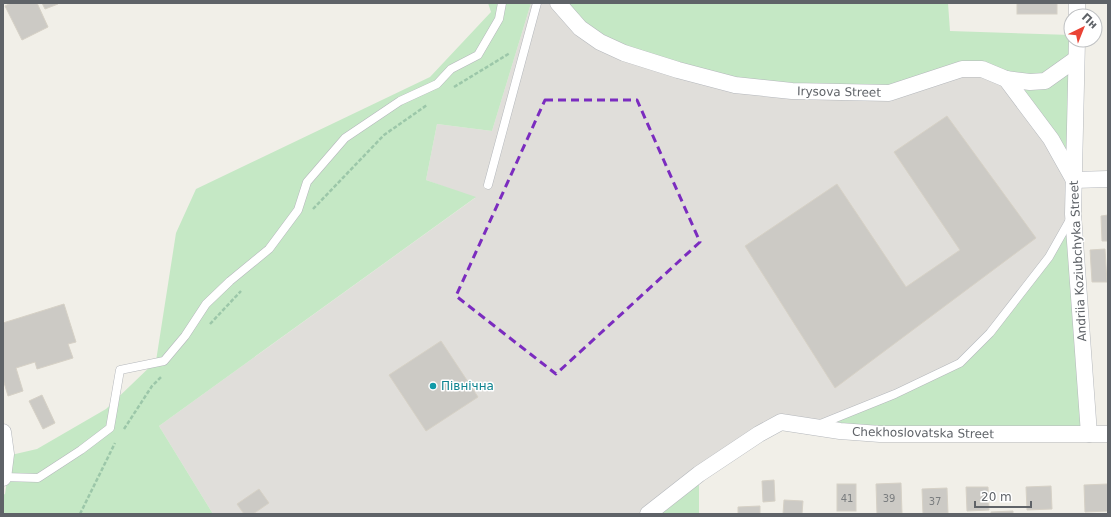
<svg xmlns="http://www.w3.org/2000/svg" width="1111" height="517" viewBox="0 0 1111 517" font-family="'DejaVu Sans',sans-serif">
<rect width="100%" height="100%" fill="#f1efe8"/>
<path fill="#e0deda" d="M531,3H558L962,69L1006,79L1074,180L1073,214L1049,257L960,363L814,427L781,422L648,514H213L159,426L475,198L426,180L437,124L492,131Z"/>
<g fill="#c5e8c5">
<path d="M488,3H531L492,131L437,124L426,180L476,197L159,426L213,514H3V495L5,494L11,455L37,449L106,409L156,361L176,233L196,189L430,77L491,12Z"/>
<path d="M558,3H948L950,31L1071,35L1074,180L1028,109L982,69L889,93L792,91L624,53Z"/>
<path d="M1073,214L1089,434L814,427L960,363L1049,257Z"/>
<path d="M699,474V514H648Z"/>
</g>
<g fill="#cccac5" stroke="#d6d1c6">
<path d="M11,3H37L48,27L22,40L5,6Z"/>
<path d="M42,3H57L58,4L45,9Z"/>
<rect x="1017" y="3" width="40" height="11"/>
<path d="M947,116L1036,238L835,388L745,246L837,184L906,287L960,250L894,152Z"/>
<path d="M1108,215V241H1102L1101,216Z"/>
<path d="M1105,249L1107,282H1092L1090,250Z"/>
<path d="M64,304L76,342L68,344L73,358L37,369L35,362L16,368L23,391L8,396L3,379V323Z"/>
<path d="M441,341L478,397L426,431L389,375Z"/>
<path d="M42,395L55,423L43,429L29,401Z"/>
<path d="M774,480L775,501L763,502L762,481Z"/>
<path d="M901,483L902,513L877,514L876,484Z"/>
<rect x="837" y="484" width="19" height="27"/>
<path d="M1108,484V511L1085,512L1084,485Z"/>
<path d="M1051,486L1052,509L1027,510L1026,487Z"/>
<path d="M966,487H988L989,510L967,511Z"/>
<path d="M947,488L948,513L923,514L922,489Z"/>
<path d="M259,489L269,503L253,514H244L237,504Z"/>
<path d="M784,500L803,501L802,514H783Z"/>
<path d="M760,506V514H738V507Z"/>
<path d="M1013,511V514H991V512Z"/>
</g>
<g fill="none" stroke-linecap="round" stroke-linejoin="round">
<g stroke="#b5b8bc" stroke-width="9">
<g id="service">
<path d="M488,185L537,3"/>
<path d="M818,425L895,394L960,363L990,333L1049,257L1071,218"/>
<path d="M4,477L38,478L81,450L110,428L120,370L164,361L185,336L206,304L230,281L269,249L298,210L307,182L345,138L400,101L437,84L451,69L478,55L499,19L502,3"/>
</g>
</g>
<g stroke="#b5b8bc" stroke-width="17">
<g id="minor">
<path d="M558,3L580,28L600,42L624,53L678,70L735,85L792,91L889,93L962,69H982L1006,79L1051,139L1074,180L1108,179"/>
<path d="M1077,3V16"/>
<path d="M1077,40L1073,214L1089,434"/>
<path d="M1006,79L1030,82L1045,81L1076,59"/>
<path d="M3,432L6,454L3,478"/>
<path d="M648,514L699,474L759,434L781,422L840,431L880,434H1108"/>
</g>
</g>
<g stroke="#9cc7a9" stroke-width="2.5" stroke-dasharray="4 2" stroke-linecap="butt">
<path d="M454,87L510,53"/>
<path d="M313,209L384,135L427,105"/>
<path d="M210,324L241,291"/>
<path d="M124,429L152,386L162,376"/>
<path d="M80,514L115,443"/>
</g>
<use href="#service" stroke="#fff" stroke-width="8"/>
<use href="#minor" stroke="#fff" stroke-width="16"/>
</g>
<path fill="none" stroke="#7b2cbf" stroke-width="3" stroke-dasharray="8 5" stroke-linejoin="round" d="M545,100H637L700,242L556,374L456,296Z"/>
<circle fill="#0f9aa8" stroke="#fff" stroke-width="1.5" cx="433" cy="386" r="4"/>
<g text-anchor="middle" stroke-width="3" stroke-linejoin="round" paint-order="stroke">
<g font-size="10" fill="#7a7d7f">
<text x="847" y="502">41</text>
<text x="889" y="502">39</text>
<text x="935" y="505">37</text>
</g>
<g font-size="12" fill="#5f6368" stroke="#fff">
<text transform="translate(839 92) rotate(1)" y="4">Irysova Street</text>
<text transform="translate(1078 261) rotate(-93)" y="4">Andriia Koziubchyka Street</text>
<text transform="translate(923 433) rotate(1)" y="4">Chekhoslovatska Street</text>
</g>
<g font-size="12" fill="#0d838f" stroke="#fff" text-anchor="start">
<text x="441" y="390">Північна</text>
</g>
</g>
<rect width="1111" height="517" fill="none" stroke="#5f6368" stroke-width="8"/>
<g transform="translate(1083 28) rotate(43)"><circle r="19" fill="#ffffff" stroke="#bfc1c3"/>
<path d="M0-3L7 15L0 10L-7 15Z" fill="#ea4335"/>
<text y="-6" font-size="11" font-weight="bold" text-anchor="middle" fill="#5f6368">Пн</text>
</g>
<path d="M975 501v6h56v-6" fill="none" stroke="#5f6368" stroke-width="2"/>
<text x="981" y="501" font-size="12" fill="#5f6368" stroke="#ffffff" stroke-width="3" paint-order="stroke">20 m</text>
</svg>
